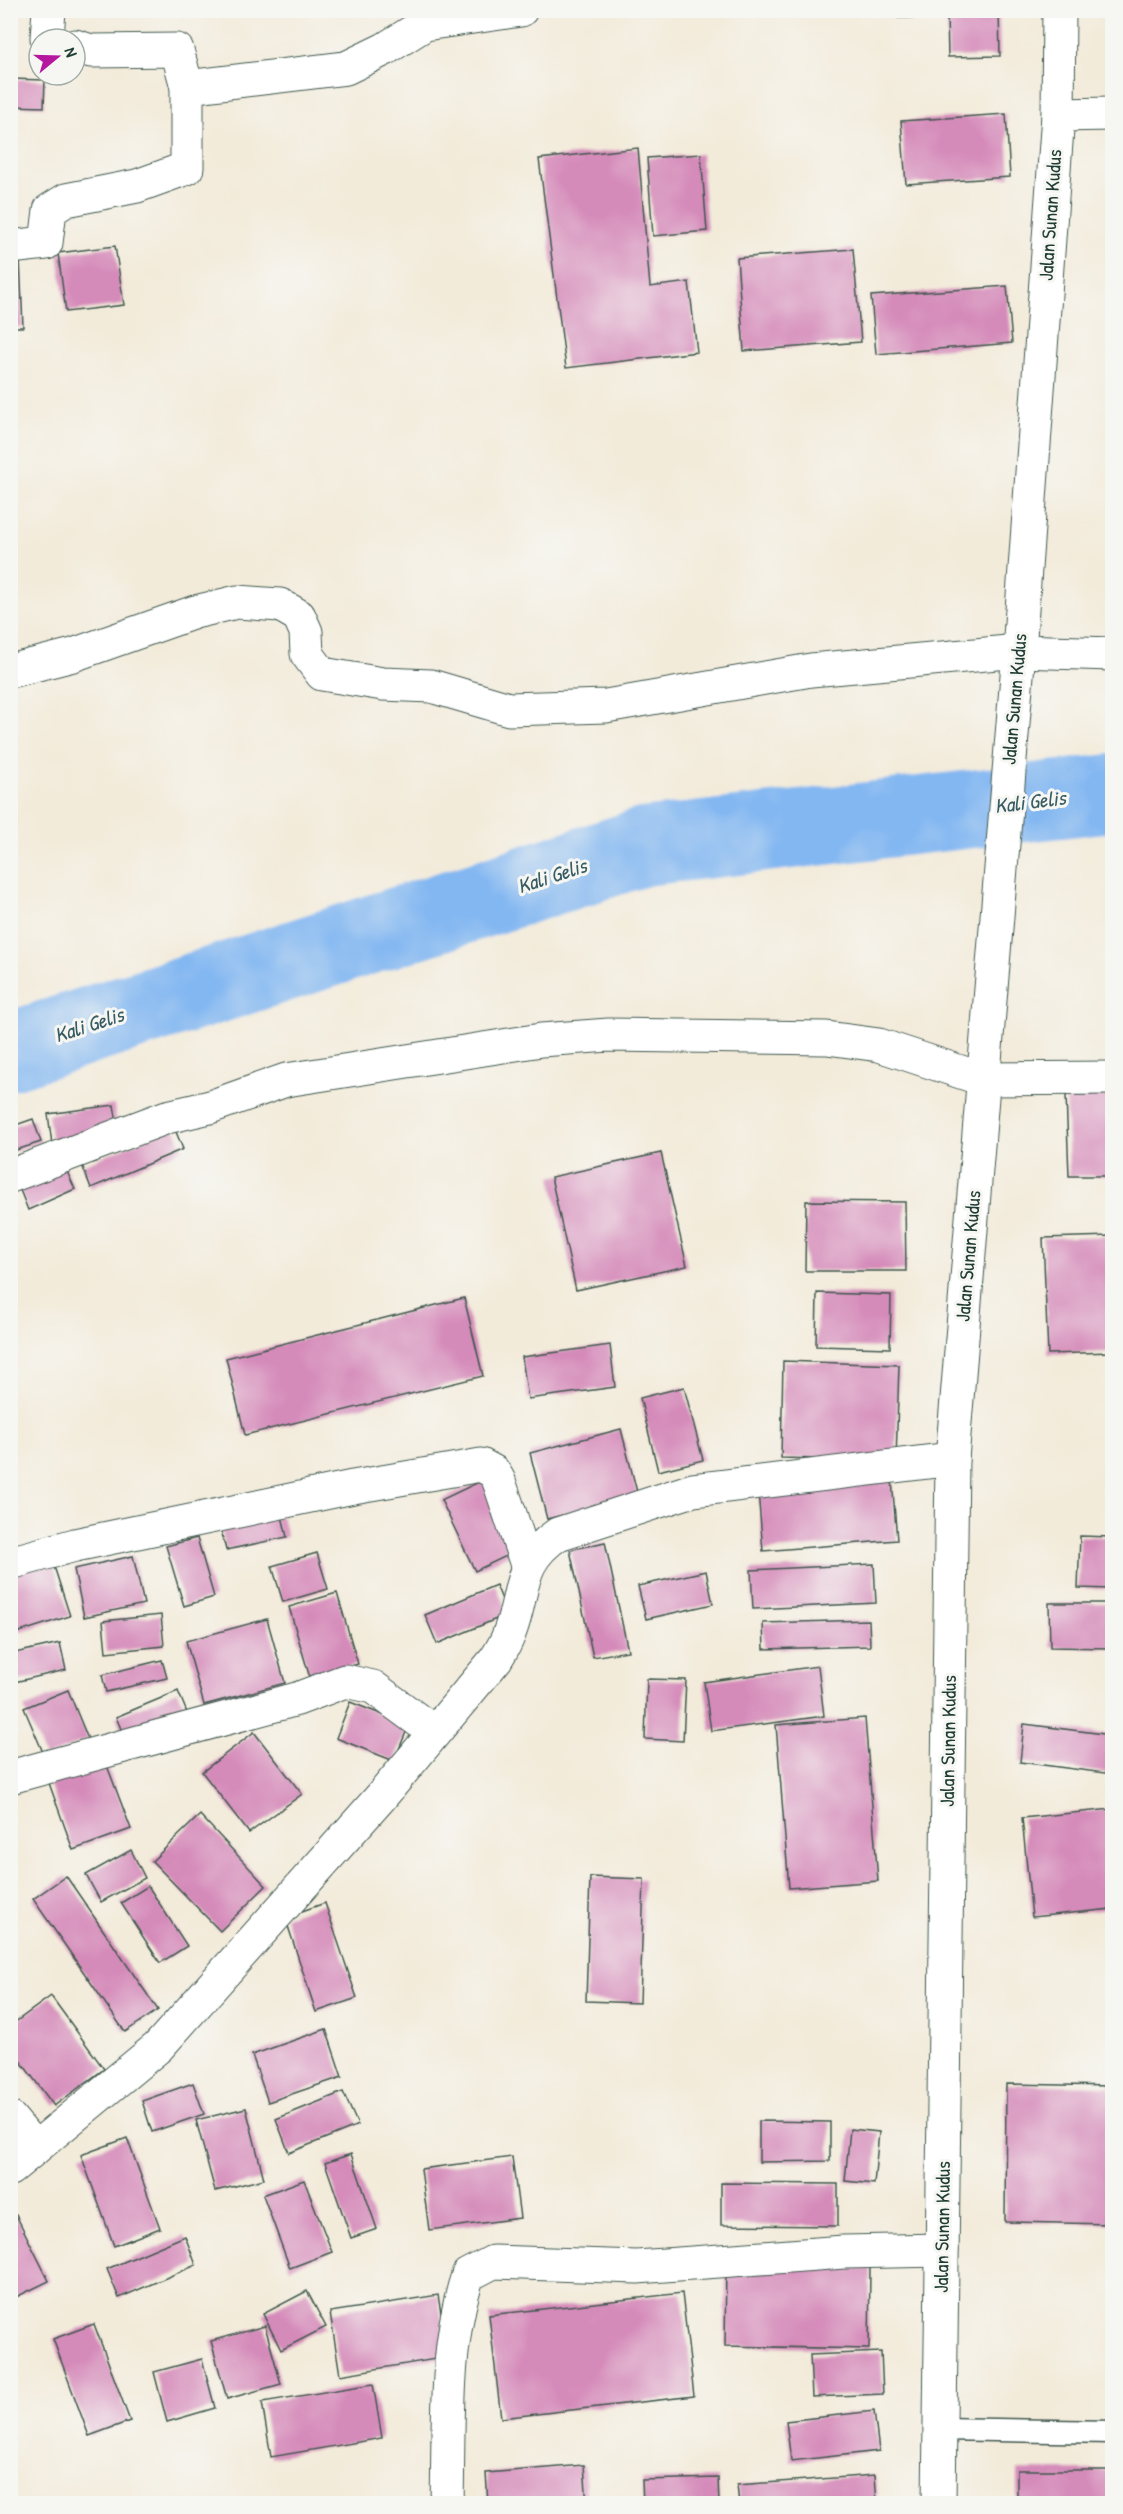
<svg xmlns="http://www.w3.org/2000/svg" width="1123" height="2514" viewBox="0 0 1123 2514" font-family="'Patrick Hand',sans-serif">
<rect width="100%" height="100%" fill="#f6f6f2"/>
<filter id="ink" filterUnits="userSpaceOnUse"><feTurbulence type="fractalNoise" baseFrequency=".0167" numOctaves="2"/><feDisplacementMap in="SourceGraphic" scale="12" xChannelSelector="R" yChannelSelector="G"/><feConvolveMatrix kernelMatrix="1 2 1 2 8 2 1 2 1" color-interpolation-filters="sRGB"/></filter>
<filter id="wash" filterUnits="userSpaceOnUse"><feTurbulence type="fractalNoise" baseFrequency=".008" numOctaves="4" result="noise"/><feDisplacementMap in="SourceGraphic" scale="24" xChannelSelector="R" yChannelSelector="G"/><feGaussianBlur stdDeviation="1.35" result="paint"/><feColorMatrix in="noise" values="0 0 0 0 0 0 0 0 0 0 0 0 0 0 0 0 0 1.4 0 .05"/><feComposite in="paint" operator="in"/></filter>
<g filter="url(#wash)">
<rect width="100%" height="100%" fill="#f3ebda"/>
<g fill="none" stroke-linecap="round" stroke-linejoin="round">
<path stroke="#83b7f1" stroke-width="78" d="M10,1051L643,847L1112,793"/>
</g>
<g id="blocks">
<g fill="#d58bba">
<path d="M897,10H999L1000,56L948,57L947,17L898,18Z"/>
<path d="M10,79L45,80L44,107L10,106Z"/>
<path d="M1006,114L1010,177L906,184L901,121Z"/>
<path d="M638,148L650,287L689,282L697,352L566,368L539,159Z"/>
<path d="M701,154L707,231L653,236L647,158Z"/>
<path d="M115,246L124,305L66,312L58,253Z"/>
<path d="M853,249L861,342L744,351L737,258Z"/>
<path d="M10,258H20L23,327H10Z"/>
<path d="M1007,286L1012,343L876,354L871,296Z"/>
<path d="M1112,1094V1176H1069L1066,1095Z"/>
<path d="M114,1105L119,1135L52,1144L48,1114Z"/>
<path d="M33,1119L41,1142L10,1152V1127Z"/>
<path d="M174,1127L183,1149L91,1188L82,1165Z"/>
<path d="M661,1153L687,1266L576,1290L551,1177Z"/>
<path d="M64,1165L75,1189L28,1210L18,1185Z"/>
<path d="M806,1201L905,1202L906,1271H805Z"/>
<path d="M1112,1236V1352L1048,1354L1043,1238Z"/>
<path d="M817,1293L891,1295L890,1348L816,1346Z"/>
<path d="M464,1298L483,1376L245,1435L226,1358Z"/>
<path d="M610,1345L615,1387L528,1399L522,1357Z"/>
<path d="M783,1361L899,1365L896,1461L781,1458Z"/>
<path d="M684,1387L703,1460L658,1471L640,1398Z"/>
<path d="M621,1429L638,1496L547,1519L530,1453Z"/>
<path d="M483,1480L517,1551L475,1571L441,1500Z"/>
<path d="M892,1480L897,1540L763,1551L758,1491Z"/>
<path d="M282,1516L287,1537L226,1550L221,1530Z"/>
<path d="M1080,1536L1112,1537V1589L1078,1588Z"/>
<path d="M197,1538L214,1597L184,1606L166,1546Z"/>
<path d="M605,1542L628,1651L593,1657L570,1550Z"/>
<path d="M317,1553L328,1589L283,1602L272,1566Z"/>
<path d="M133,1556L144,1604L84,1617L74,1569Z"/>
<path d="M52,1560L70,1616L10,1635V1573Z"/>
<path d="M874,1564L876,1603L753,1609L751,1570Z"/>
<path d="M706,1571L713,1604L646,1619L638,1586Z"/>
<path d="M496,1585L508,1614L437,1644L425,1615Z"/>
<path d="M337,1593L358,1664L310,1678L289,1607Z"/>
<path d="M1049,1603H1112V1648L1050,1647Z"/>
<path d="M161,1615L164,1646L106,1652L103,1621Z"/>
<path d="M267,1619L285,1683L204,1705L186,1641Z"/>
<path d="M869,1620L870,1646L764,1649L763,1623Z"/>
<path d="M60,1643L66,1670L10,1683V1654Z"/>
<path d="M162,1660L167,1678L106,1692L102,1675Z"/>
<path d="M818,1666L824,1716L711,1731L704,1682Z"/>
<path d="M647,1679L686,1680L683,1741L645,1739Z"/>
<path d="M68,1690L88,1739L45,1757L24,1708Z"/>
<path d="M178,1691L188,1715L126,1741L116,1717Z"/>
<path d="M350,1702L409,1725L394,1761L336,1738Z"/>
<path d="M865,1718L878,1881L789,1888L776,1725Z"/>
<path d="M1024,1724L1112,1735V1774L1020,1762Z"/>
<path d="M254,1732L302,1794L249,1833L202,1772Z"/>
<path d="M106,1763L131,1829L73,1850L49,1783Z"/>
<path d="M1112,1809V1909L1032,1917L1022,1818Z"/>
<path d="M200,1815L266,1886L220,1931L152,1861Z"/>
<path d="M131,1850L145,1878L101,1902L86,1875Z"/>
<path d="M66,1876L158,2010L125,2032L33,1899Z"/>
<path d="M590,1877L644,1879L640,2003L586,2001Z"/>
<path d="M148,1886L187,1946L160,1963L121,1903Z"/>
<path d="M325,1903L357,1998L316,2012L285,1917Z"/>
<path d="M51,1996L104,2069L54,2106L10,2047V2026Z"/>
<path d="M326,2029L342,2077L268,2102L252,2055Z"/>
<path d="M193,2083L204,2114L152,2132L142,2101Z"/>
<path d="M1006,2084L1112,2086V2224L1005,2222Z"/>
<path d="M343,2092L358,2125L289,2153L276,2119Z"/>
<path d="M246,2108L264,2179L215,2191L196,2120Z"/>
<path d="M759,2121L830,2122V2161L759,2162Z"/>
<path d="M850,2129L879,2132L874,2184L845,2181Z"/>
<path d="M127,2138L160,2228L114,2246L81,2155Z"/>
<path d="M351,2154L377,2229L351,2238L325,2163Z"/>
<path d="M512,2157L520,2218L429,2230L421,2169Z"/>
<path d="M304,2180L332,2252L290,2268L263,2195Z"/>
<path d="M721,2183L838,2184V2226L721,2225Z"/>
<path d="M16,2215L49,2281L10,2300V2218Z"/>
<path d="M185,2236L196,2265L119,2298L107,2269Z"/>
<path d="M726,2265L870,2268L869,2349L725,2346Z"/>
<path d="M307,2291L326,2327L281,2350L263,2314Z"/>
<path d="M682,2293L694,2396L501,2418L489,2315Z"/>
<path d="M438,2295L448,2357L340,2375L330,2312Z"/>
<path d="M94,2324L130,2421L89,2436L53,2339Z"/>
<path d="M265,2326L281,2384L227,2399L211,2341Z"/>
<path d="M881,2352L883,2394L812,2397L810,2355Z"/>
<path d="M202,2359L215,2408L167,2422L154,2372Z"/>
<path d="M373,2384L382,2438L271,2457L262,2402Z"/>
<path d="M874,2411L879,2451L791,2461L786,2421Z"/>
<path d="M584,2465L587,2504H488L486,2473Z"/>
<rect x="1017" y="2470" width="95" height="34"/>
<path d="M875,2475L877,2504H739L737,2485Z"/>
<path d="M718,2478L719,2504H643L642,2480Z"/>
</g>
</g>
</g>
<g filter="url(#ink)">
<use href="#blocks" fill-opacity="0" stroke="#3f574d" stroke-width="1.5"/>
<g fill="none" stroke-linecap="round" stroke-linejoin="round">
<g stroke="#3f574d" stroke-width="25">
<path id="lane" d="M940,2429L1112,2432"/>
</g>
<g stroke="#3f574d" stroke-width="35">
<g id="street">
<path d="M49,10L47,38L52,39"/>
<path d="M75,46L91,51L177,50L187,87"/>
<path d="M1058,115L1112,114"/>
<path d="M10,247L46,243L50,210L66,200L137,186L187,168V87L346,68L385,49L425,24L521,10"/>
<path d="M10,671L73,655L195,612L237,602L280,605L299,616L306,632L307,654L322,674L383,684L431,686L509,709L606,706L811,670L1019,651L1112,654"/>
<path d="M10,1176L167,1117L210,1107L286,1080L541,1040L609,1035L827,1038L879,1045L982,1079L1112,1078"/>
<path d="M10,1563L75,1545L353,1487L481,1465L494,1472L499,1481L527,1565"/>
<path d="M10,1777L297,1699L345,1681L373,1687L434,1732"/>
<path d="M10,2118L35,2148"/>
<path d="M10,2169L158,2047L380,1798L496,1659C501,1651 506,1643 509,1634C526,1591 515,1563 558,1534L693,1490L952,1459"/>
<path d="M447,2504C449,2429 444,2347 468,2275L493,2262L637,2267L844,2252L942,2250"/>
</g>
</g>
<g stroke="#3f574d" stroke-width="35">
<path id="secondary" d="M939,2504L952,1459L1019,651L1058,115L1059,10"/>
</g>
<use href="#lane" stroke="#fff" stroke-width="22"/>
<use href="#street" stroke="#fff" stroke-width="33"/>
<use href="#secondary" stroke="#fff" stroke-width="33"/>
</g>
</g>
<g text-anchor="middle" stroke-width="6" stroke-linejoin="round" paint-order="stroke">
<g font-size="20" fill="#1f3d34" stroke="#f6f6f2">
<text transform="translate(1050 215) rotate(-86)" y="7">Jalan Sunan Kudus</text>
<text transform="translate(1014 699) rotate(-85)" y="7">Jalan Sunan Kudus</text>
<text transform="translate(968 1256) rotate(-85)" y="7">Jalan Sunan Kudus</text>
<text transform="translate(948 1741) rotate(-89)" y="7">Jalan Sunan Kudus</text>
<text transform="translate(942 2227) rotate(-89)" y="7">Jalan Sunan Kudus</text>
</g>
<g font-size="21" font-style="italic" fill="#385c63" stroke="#f6f6f2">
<text transform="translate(1030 802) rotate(-7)" y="7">Kali Gelis</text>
<text transform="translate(552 876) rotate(-18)" y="7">Kali Gelis</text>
<text transform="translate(89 1025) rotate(-18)" y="7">Kali Gelis</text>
</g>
</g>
<rect width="1123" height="2514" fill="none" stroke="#f6f6f2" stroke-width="36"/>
<g transform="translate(57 57) rotate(71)"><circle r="28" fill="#f6f6f2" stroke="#a0aca6" stroke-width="1.5"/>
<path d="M0-4.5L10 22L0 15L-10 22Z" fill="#b5179e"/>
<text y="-9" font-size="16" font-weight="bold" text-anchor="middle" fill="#1f3d34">N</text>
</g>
</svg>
